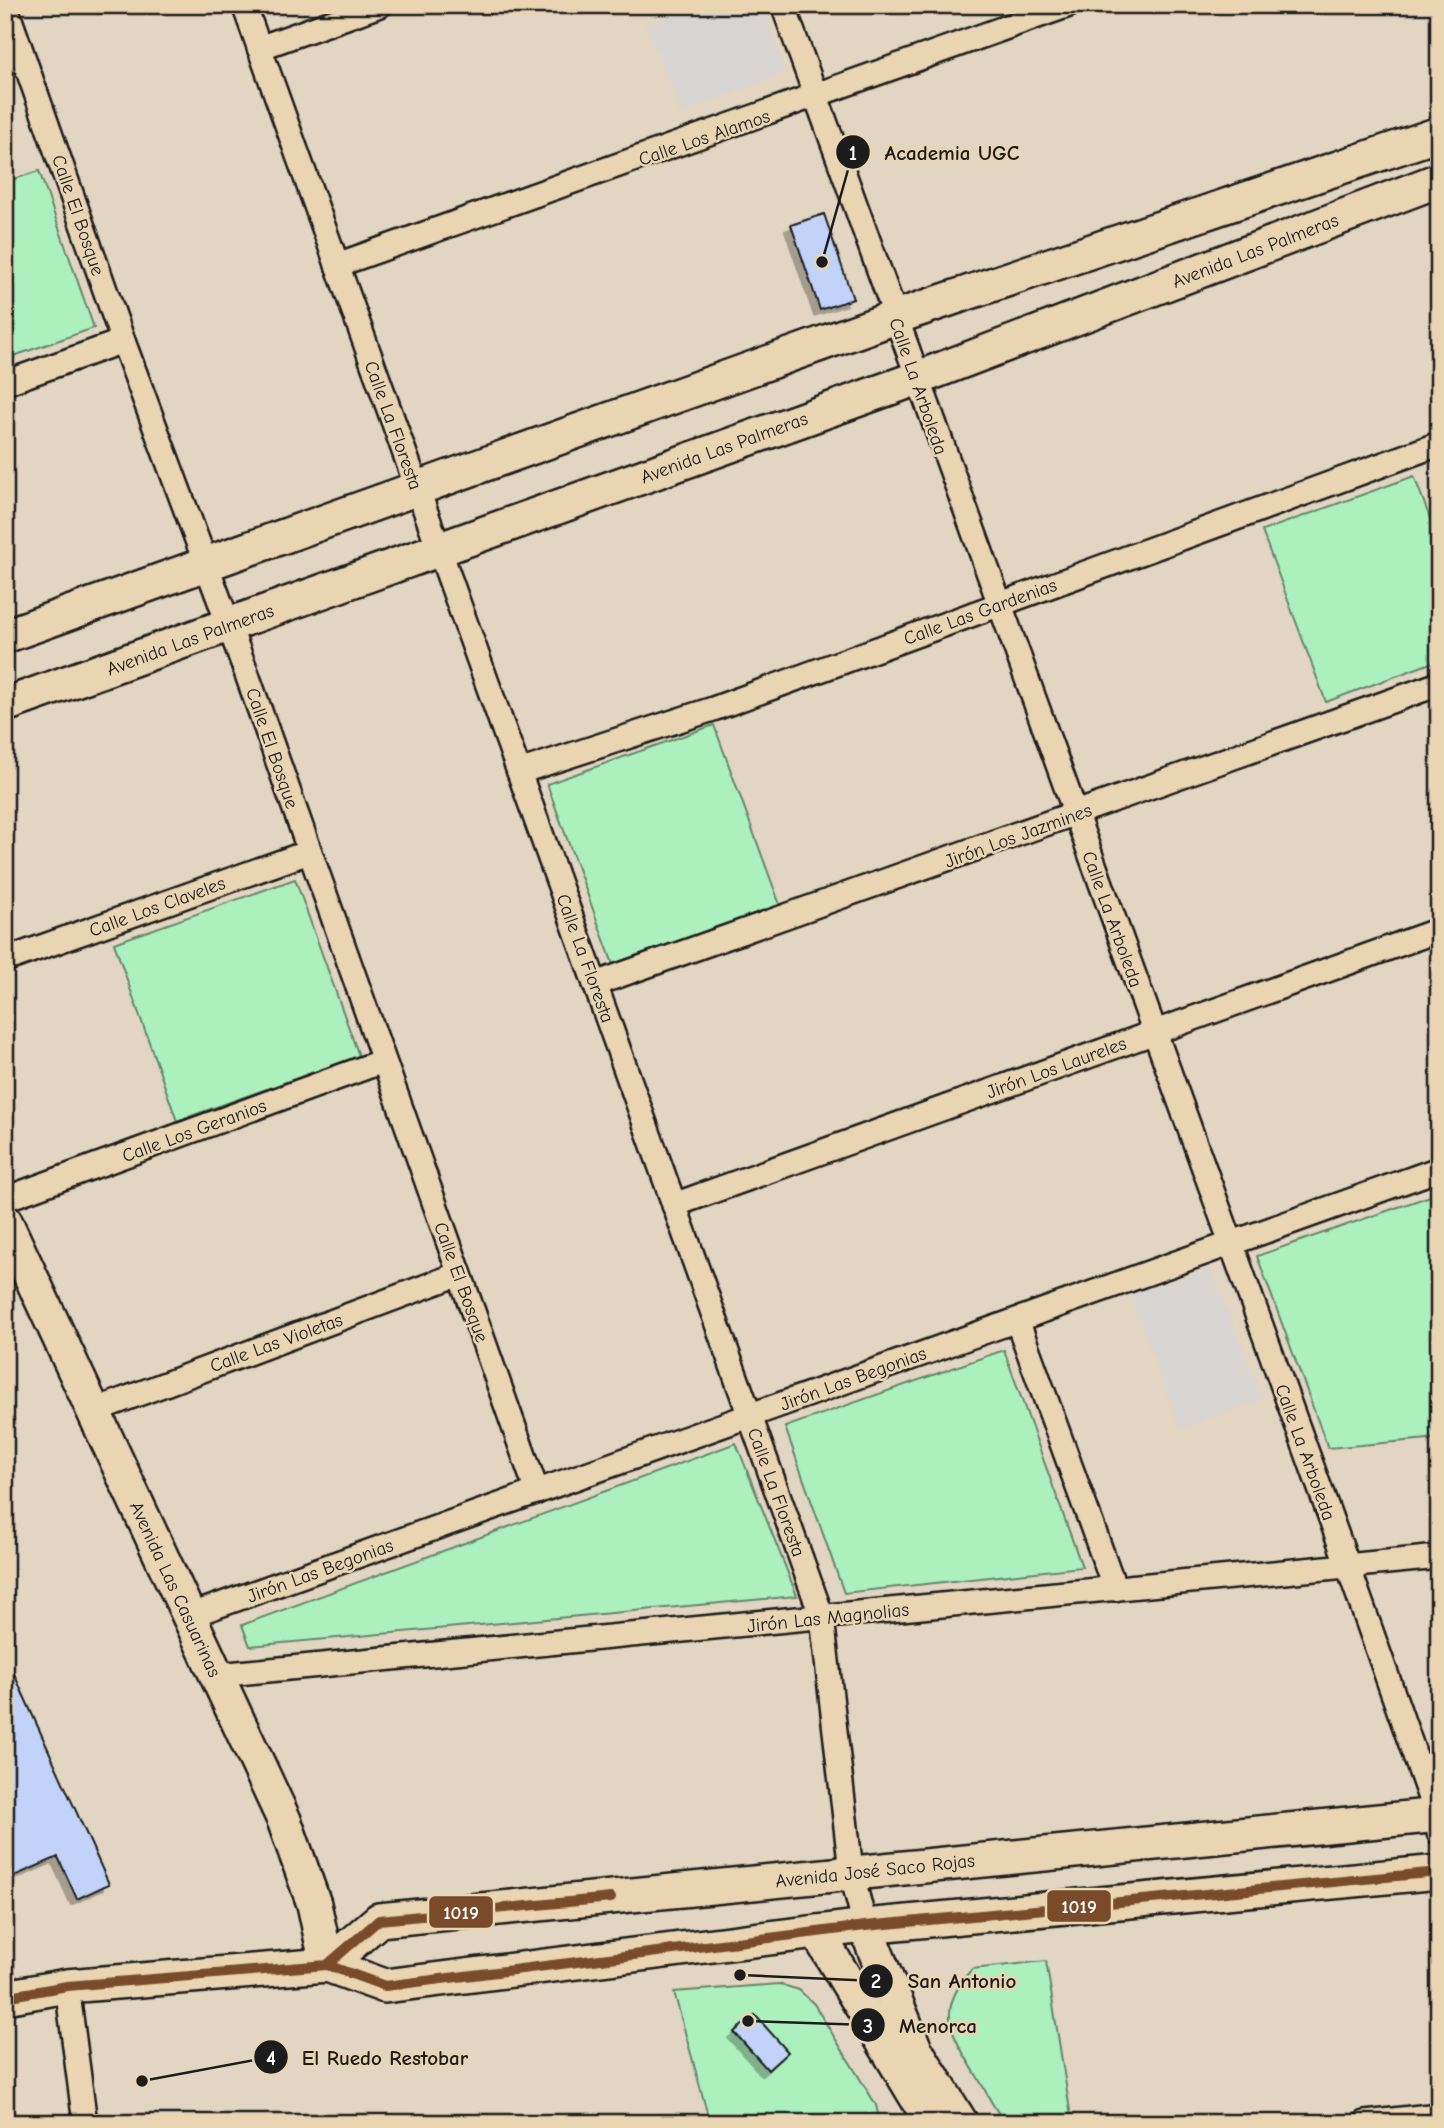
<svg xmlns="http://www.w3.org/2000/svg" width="1444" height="2128" viewBox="0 0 1444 2128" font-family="'Comic Neue',sans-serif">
<defs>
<filter id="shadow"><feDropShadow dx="-6" dy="6" stdDeviation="0" flood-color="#0004"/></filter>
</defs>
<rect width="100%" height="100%" fill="#e2d5c1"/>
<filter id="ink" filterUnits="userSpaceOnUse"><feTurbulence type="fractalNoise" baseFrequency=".0143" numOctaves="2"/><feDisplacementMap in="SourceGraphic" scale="14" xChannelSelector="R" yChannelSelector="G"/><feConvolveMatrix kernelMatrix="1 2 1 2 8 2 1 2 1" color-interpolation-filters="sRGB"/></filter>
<g filter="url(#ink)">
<g fill="#d8d4d2">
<path d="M697,5H761L785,72L680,112L646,25Z"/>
<path d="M1211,1269L1262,1399L1180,1428L1130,1293Z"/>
</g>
<g fill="#acf1bd" stroke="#64866c" stroke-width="2">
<path d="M39,171L94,328L5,359V182Z"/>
<path d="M1414,476L1439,542V660L1326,702L1262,531Z"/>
<path d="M714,725L780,905L613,964L547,784Z"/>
<path d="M295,879L359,1056L177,1121L114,943Z"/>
<path d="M1439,1193V1438L1328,1448L1257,1256Z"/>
<path d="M1004,1350L1082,1567L844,1593L785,1427Z"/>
<path d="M736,1443L797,1596L250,1646L242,1625Z"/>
<path d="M1046,1961L1072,2123H1006C994,2110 986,2091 977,2076C951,2033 934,2012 972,1969Z"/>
<path d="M779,1984L799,1990L814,2004L876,2105L880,2123H710L674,1992Z"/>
</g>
<g fill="#c1d3f9" stroke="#1c1c1c" stroke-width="2" filter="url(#shadow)">
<path d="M824,214L853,299L820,310L791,225Z"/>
<path d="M5,1654L109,1884L77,1899L58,1857L5,1880Z"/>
<path d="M755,2015L788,2052L768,2070L734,2032Z"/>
</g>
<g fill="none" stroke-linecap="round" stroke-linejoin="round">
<g stroke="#1c1c1c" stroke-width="28">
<g id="street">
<path d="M5,5L123,341L244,666L537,1492"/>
<path d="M244,5L822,1617L851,1871L865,1926"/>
<path d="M783,5L1348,1566L1436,1815L1439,1833"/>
<path d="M259,48L380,5"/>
<path d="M337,265L1069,5"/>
<path d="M5,383L123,341"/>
<path d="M519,772L713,709L1439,444"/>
<path d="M5,960L309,852"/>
<path d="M595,984L1439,684"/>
<path d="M5,1199L383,1061"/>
<path d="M674,1205L1439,930"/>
<path d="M1017,1320L1115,1589"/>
<path d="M93,1411L459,1274"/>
<path d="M189,1616L1439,1169"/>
<path d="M217,1675L1439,1557"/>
<path d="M67,1986L85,2123"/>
<path d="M1365,2123L1439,2115"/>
</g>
</g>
<g stroke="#1c1c1c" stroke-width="38">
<g id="secondary">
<path d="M5,636L896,317L1439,134"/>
<path d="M5,705L918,378L1439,180"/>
<path d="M5,1221L284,1820L314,1904L327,1965"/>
<path d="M865,1926L915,2049L961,2123"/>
<path d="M817,1932L932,2123"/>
<path d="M327,1965L379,1920L1439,1815"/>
<path d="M5,1997L67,1986L327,1965L385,1986L865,1926L1439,1872"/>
</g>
</g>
<use href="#street" stroke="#ead5b3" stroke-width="23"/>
<use href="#secondary" stroke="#ead5b3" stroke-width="33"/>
<g stroke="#ead5b3" stroke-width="16">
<g id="bus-1">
<path d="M327,1965L379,1920L611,1898"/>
<path d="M5,1997L67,1986L327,1965L385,1986L865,1926L1439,1872"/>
</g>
</g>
<use href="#bus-1" stroke="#7a4b2a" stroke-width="10"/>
</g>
</g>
<g text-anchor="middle" stroke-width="5" stroke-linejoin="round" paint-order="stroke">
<g font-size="19" fill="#1c1c1c" stroke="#ead5b3">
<text transform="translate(704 137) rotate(-19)" y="7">Calle Los Alamos</text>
<text transform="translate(79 215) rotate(71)" y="7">Calle El Bosque</text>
<text transform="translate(1255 250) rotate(-21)" y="7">Avenida Las Palmeras</text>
<text transform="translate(919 386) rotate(71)" y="7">Calle La Arboleda</text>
<text transform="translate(394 425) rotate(70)" y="7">Calle La Floresta</text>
<text transform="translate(724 447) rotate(-20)" y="7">Avenida Las Palmeras</text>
<text transform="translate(980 611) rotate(-20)" y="7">Calle Las Gardenias</text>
<text transform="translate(190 639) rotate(-20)" y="7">Avenida Las Palmeras</text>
<text transform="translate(273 748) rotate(71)" y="7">Calle El Bosque</text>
<text transform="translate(1018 835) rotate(-20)" y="7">Jirón Los Jazmines</text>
<text transform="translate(157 906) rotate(-20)" y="7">Calle Los Claveles</text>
<text transform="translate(1113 919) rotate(70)" y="7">Calle La Arboleda</text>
<text transform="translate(586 958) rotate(70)" y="7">Calle La Floresta</text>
<text transform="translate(1056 1067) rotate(-20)" y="7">Jirón Los Laureles</text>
<text transform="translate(194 1130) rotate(-20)" y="7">Calle Los Geranios</text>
<text transform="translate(462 1282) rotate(70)" y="7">Calle El Bosque</text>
<text transform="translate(276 1342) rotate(-20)" y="7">Calle Las Violetas</text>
<text transform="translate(853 1378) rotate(-20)" y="7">Jirón Las Begonias</text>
<text transform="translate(1306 1452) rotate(70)" y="7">Calle La Arboleda</text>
<text transform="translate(777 1492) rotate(70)" y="7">Calle La Floresta</text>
<text transform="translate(320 1570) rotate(-20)" y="7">Jirón Las Begonias</text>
<text transform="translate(176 1589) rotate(65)" y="7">Avenida Las Casuarinas</text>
<text transform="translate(828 1617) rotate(-6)" y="7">Jirón Las Magnolias</text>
<text transform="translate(875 1870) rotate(-6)" y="7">Avenida José Saco Rojas</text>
</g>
</g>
<path fill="none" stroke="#1c1c1c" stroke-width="2.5" d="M822 262L853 152M740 1975L876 1981M748 2021L868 2025M142 2081L271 2057"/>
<g fill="#1c1c1c" stroke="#ead5b3" stroke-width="2.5">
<circle cx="822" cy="262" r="7"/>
<circle cx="740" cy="1975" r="7"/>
<circle cx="748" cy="2021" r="7"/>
<circle cx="142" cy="2081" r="7"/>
<circle cx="853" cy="152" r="18"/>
<circle cx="876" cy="1981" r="18"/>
<circle cx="868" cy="2025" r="18"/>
<circle cx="271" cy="2057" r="18"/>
</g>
<g font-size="21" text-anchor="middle" font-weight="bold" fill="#fff">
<text x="853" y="160">1</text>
<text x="876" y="1988">2</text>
<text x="868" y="2033">3</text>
<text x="271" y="2065">4</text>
</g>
<g font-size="21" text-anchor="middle" font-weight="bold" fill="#1c1c1c" stroke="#ead5b3" stroke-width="5" stroke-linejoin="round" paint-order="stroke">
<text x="952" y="160">Academia UGC</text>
<text x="962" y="1988">San Antonio</text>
<text x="938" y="2033">Menorca</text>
<text x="385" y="2065">El Ruedo Restobar</text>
</g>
<g stroke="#ead5b3" stroke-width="2.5">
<rect x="1046" y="1889" width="66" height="34" rx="7" fill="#7a4b2a"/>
<rect x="428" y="1895" width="66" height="34" rx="7" fill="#7a4b2a"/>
</g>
<g font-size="19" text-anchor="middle" font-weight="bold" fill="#fff">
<text x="1079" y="1913">1019</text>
<text x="461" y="1919">1019</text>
</g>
<rect width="1444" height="2128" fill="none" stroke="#ead5b3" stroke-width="28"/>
<rect x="14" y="14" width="1416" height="2100" fill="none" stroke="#1c1c1c" stroke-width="2.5" filter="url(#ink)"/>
</svg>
